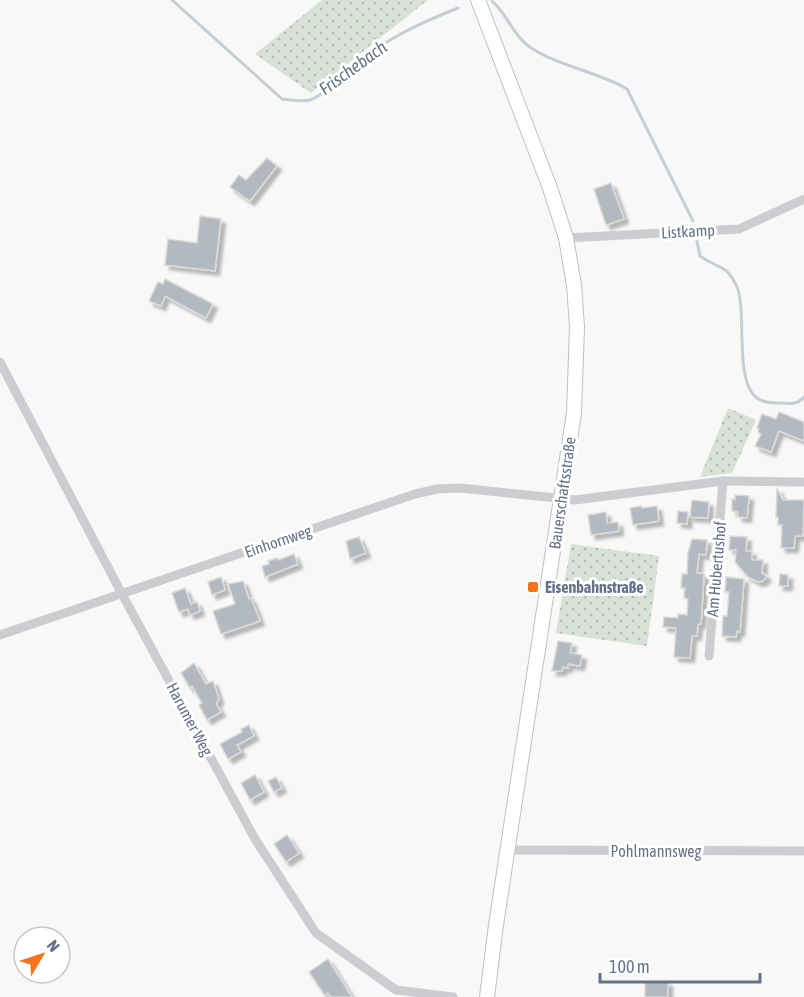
<svg xmlns="http://www.w3.org/2000/svg" width="804" height="997" viewBox="0 0 804 997" font-family="'Asap Condensed',sans-serif">
<defs>
<pattern id="grass-dots" width="8" height="8" patternUnits="userSpaceOnUse" patternTransform="scale(1.5)"><rect width="8" height="8" fill="#d8e1d6"/><path d="M2 2h.1M6 6h.1" fill="none" stroke="#b3bbb3" stroke-width="1.8" stroke-linecap="round"/></pattern>
<filter id="shadow"><feDropShadow dx="4.5" dy="4.5" stdDeviation="1.5" flood-color="#0004"/></filter>
</defs>
<rect width="100%" height="100%" fill="#f8f9f6"/>
<g fill="url(#grass-dots)">
<path d="M322,0H428L311,93L255,54Z"/>
<path d="M728,408L756,420L732,473L700,477Z"/>
<path d="M571,544L659,556L647,646L556,633Z"/>
</g>
<g fill="none" stroke-linecap="round" stroke-linejoin="round">
<g stroke="#c6ced5" stroke-width="3">
<path d="M172,0L282,99C291,100 301,102 310,100C328,94 355,64 372,52C398,33 428,20 458,8"/>
<path d="M492,1C508,15 511,32 527,45C557,67 595,70 627,89L693,221"/>
<path d="M697,241L700,256C718,269 726,263 737,287C747,310 734,382 757,398C762,402 773,403 779,403C790,404 797,405 804,397"/>
</g>
</g>
<g fill="#b3b9c1" stroke="#dadad8" stroke-width="1.5" filter="url(#shadow)">
<path d="M267,158L277,166L250,201L230,187L239,175L246,180Z"/>
<path d="M611,183L624,219L606,225L594,189Z"/>
<path d="M200,216L221,219L215,271L165,265L168,239L197,243Z"/>
<path d="M165,279L213,304L206,318L165,296L161,306L149,301L158,282L163,284Z"/>
<path d="M779,412L804,422V441L779,431L771,452L755,446L761,434L758,432L759,429L757,428L762,414L776,419Z"/>
<path d="M777,488L783,500H804L803,536H795L794,548H781L782,525H778V517H776Z"/>
<path d="M735,495L749,496L747,518L738,517V512L732,511V499L735,500Z"/>
<path d="M692,500L709,502L708,518L690,517Z"/>
<path d="M641,506L642,508L657,506L659,521L633,525L630,508Z"/>
<path d="M678,511L688,512L687,524L677,523Z"/>
<path d="M606,512L607,523L618,522L619,531L591,535L588,515Z"/>
<path d="M730,536L747,537L746,551H752V560H763L762,573L767,576L763,581L758,582L748,577L735,562L736,550H729Z"/>
<path d="M359,537L366,553L350,559L346,541Z"/>
<path d="M692,539L707,540L706,555L699,554L697,573L704,574L701,624H698L697,636H692L690,658L674,657L676,628L663,627L664,617L678,618V614L687,615L688,599L684,598L685,588H681L682,574H687L688,553Z"/>
<path d="M294,554L298,564L265,577L262,566L269,564L268,561L277,558L278,560Z"/>
<path d="M780,574L788,575V586H779Z"/>
<path d="M221,577L225,590L212,595L208,582Z"/>
<path d="M726,577L744,579L740,632L737,631L736,637L722,636L723,616H727L729,592H725Z"/>
<path d="M243,581L249,599L251,598L260,621L221,634L213,611L235,604L228,584Z"/>
<path d="M185,588L191,604L197,602L200,611L190,615L188,609L179,612L172,593Z"/>
<path d="M558,641L572,643L570,653L582,655L580,666L568,664V668L563,667L562,671H552Z"/>
<path d="M194,663L206,684L213,681L219,699L216,704L221,712L207,720L199,705L202,703L192,686L190,688L181,673Z"/>
<path d="M249,725L254,736L237,745L241,752L228,759L220,744L242,732L241,729Z"/>
<path d="M255,775L264,792L250,800L241,783Z"/>
<path d="M276,777L282,788L274,792L268,781Z"/>
<path d="M287,835L299,853L286,862L274,844Z"/>
<path d="M328,959L338,975L352,997H331L328,993L325,996L309,972Z"/>
<rect x="645" y="982" width="23" height="15"/>
</g>
<g fill="none" stroke-linecap="round" stroke-linejoin="round">
<g stroke="#bcc0c6" stroke-width="16">
<path id="secondary" d="M478,0L550,188L566,238L574,285L577,327L574,413L496,925L487,997"/>
</g>
<g stroke="#cbcdd1" stroke-width="9">
<path d="M566,238L739,229L804,199"/>
<path d="M0,362L122,594L255,839L316,933L396,990L453,997"/>
<path d="M0,635L415,494L437,489L460,488L575,500L723,481L804,482"/>
<path d="M709,656L723,481"/>
<path d="M507,850L804,851"/>
</g>
<use href="#secondary" stroke="#fff" stroke-width="14"/>
</g>
<rect fill="#f4741b" stroke="#fff" stroke-width="2" x="527" y="581" width="12" height="12" rx="3"/>
<g text-anchor="middle" stroke-width="6" stroke-linejoin="round" paint-order="stroke">
<g font-size="16" fill="#65738a" stroke="#fff">
<text transform="translate(688 231) rotate(-3)" y="6">Listkamp</text>
<text transform="translate(562 493) rotate(-82)" y="6">Bauerschaftsstraße</text>
<text transform="translate(278 541) rotate(-19)" y="6">Einhornweg</text>
<text transform="translate(716 569) rotate(-85)" y="6">Am Hubertushof</text>
<text transform="translate(190 719) rotate(62)" y="6">Harumer Weg</text>
<text x="656" y="857">Pohlmannsweg</text>
</g>
<g font-size="16" font-weight="bold" fill="#65738a" stroke="#fff" text-anchor="start">
<text x="545" y="593">Eisenbahnstraße</text>
</g>
<g font-size="18" font-style="italic" fill="#617585" stroke="#fff">
<text transform="translate(353 68) rotate(-36)" y="6">Frischebach</text>
</g>
</g>
<g transform="translate(42 955) rotate(51)"><circle r="28" fill="#ffffff" stroke="#c1c7d0" stroke-width="1.5"/>
<path d="M0-4.5L10 22L0 15L-10 22Z" fill="#f4741b"/>
<text y="-9" font-size="16" font-weight="bold" text-anchor="middle" fill="#65738a">N</text>
</g>
<path d="M600 973v9h160v-9" fill="none" stroke="#65738a" stroke-width="3"/>
<text x="609" y="973" font-size="18" fill="#65738a" stroke="#ffffff" stroke-width="4.5" paint-order="stroke">100 m</text>
</svg>
